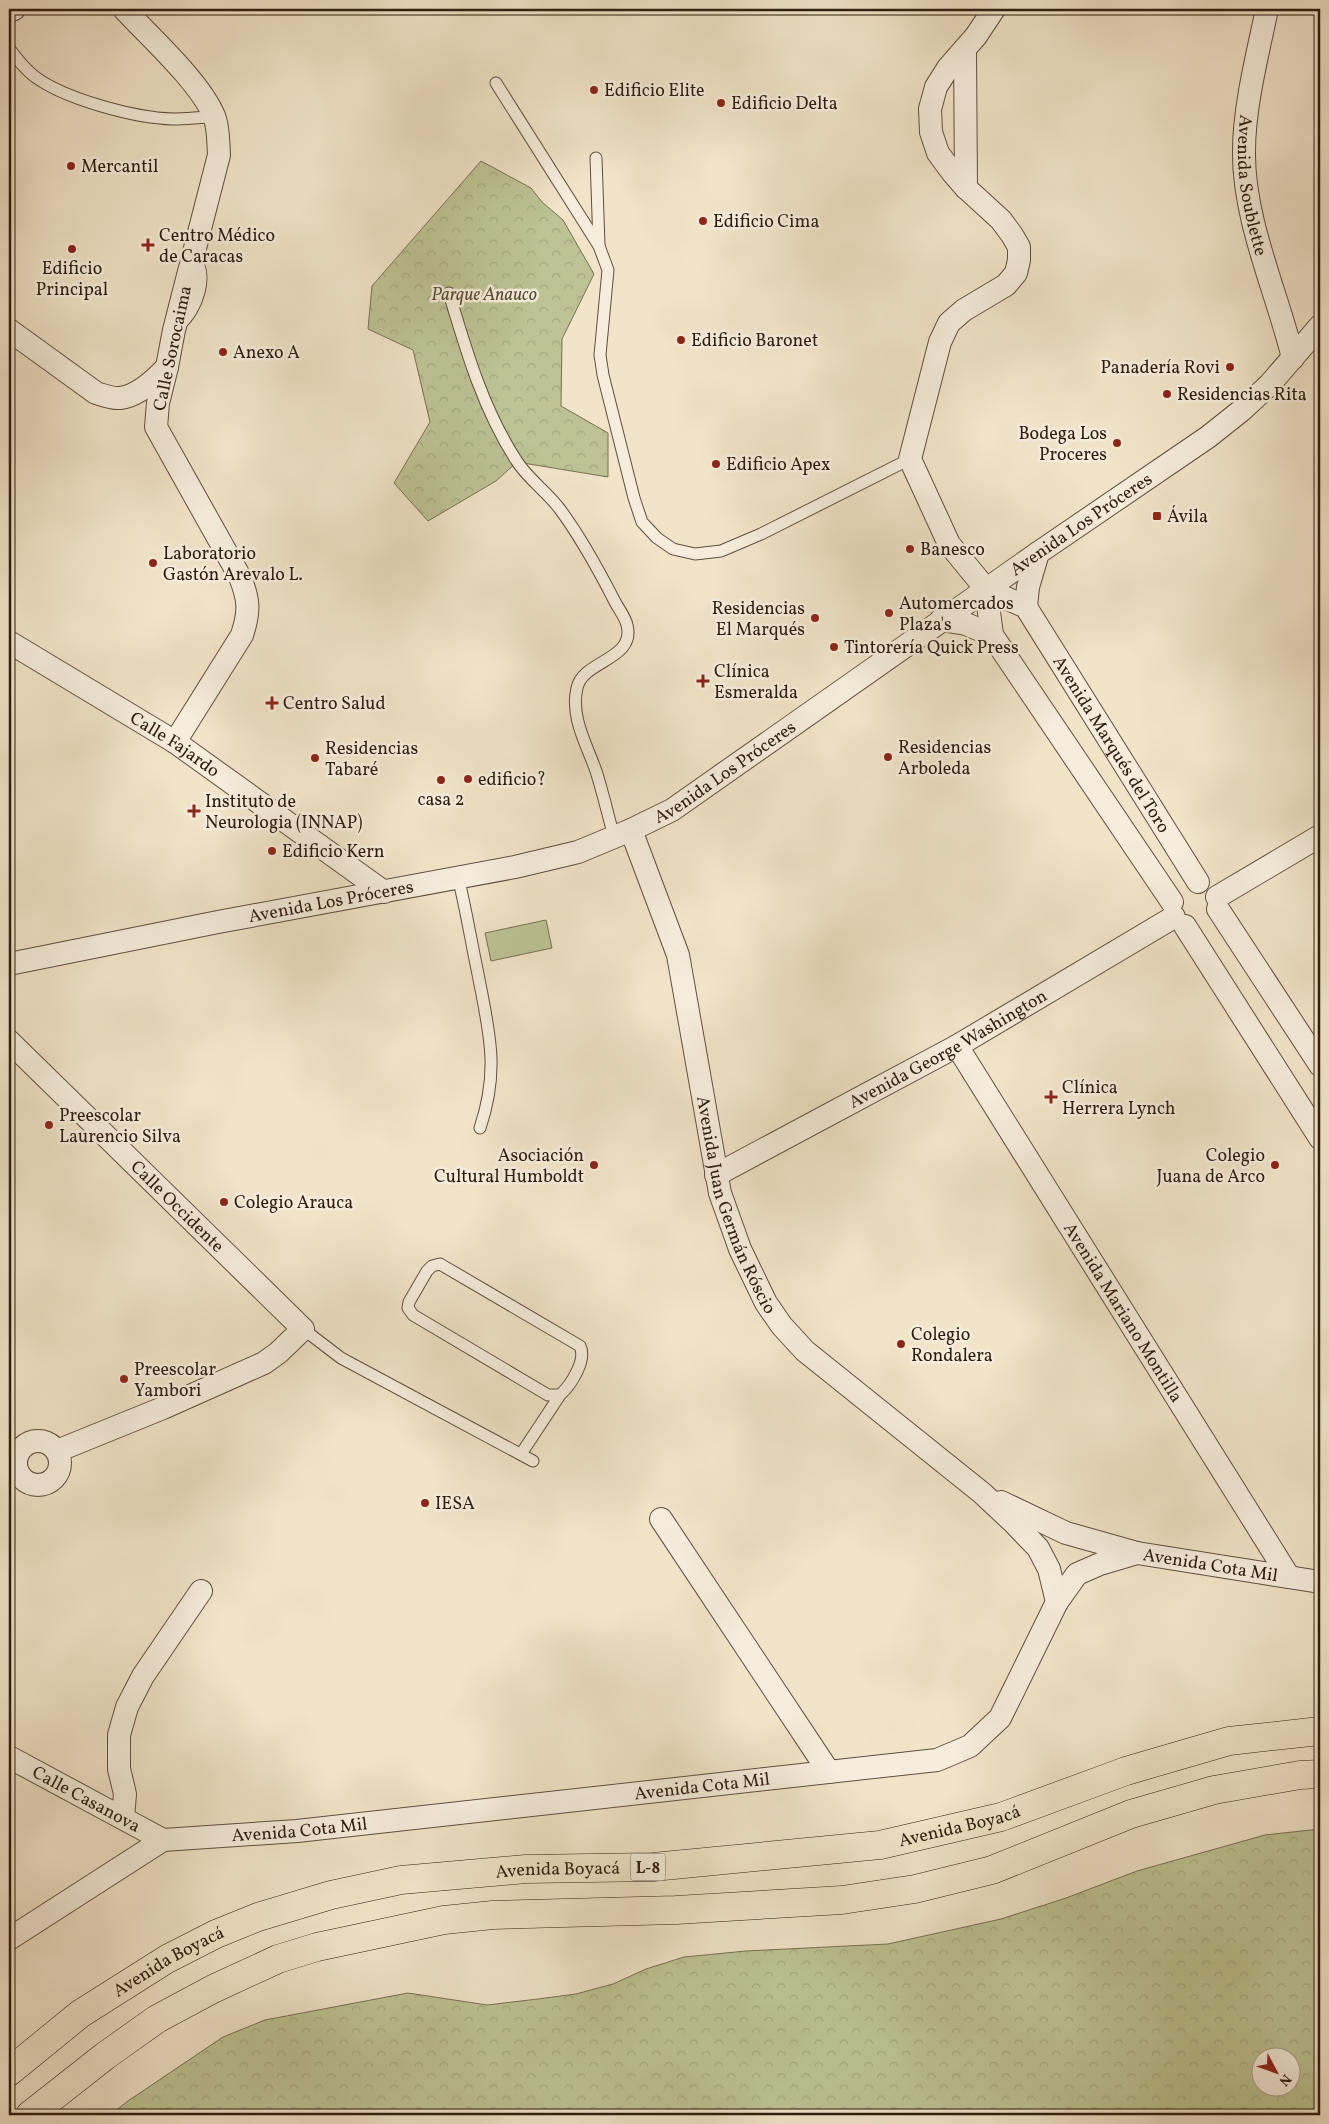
<svg xmlns="http://www.w3.org/2000/svg" width="1329" height="2124" viewBox="0 0 1329 2124" font-family="Vollkorn,serif">
<defs>
<pattern id="forest-crowns" width="20" height="18" patternUnits="userSpaceOnUse" patternTransform="scale(1.25)"><rect width="20" height="18" fill="#bdc394"/><path d="M2 6a3 3 0 1 1 6 0M12 15a3 3 0 1 1 6 0" fill="none" stroke="#a3a77f"/></pattern>
</defs>
<rect width="100%" height="100%" fill="#f1e4c9"/>
<filter id="stains"><feTurbulence type="fractalNoise" baseFrequency=".004" numOctaves="4"/><feColorMatrix values="0 0 0 0 .2 0 0 0 0 .09 0 0 0 0 .02 0 0 0 .5 -.17"/></filter>
<radialGradient id="worn" r=".72"><stop offset=".6" stop-color="#630" stop-opacity="0"/><stop offset="1" stop-color="#630" stop-opacity=".3"/></radialGradient>
<path fill="#bdc394" stroke="#767052" d="M546,920L552,948L491,961L485,933Z"/>
<g fill="url(#forest-crowns)" stroke="#767052" fill-rule="evenodd">
<path d="M481,161L531,188L542,202L563,220L594,274L562,339L561,406L608,433V477L517,462L496,481L428,521L394,483L430,422L413,350L368,329L372,286Z"/>
<path d="M1320,1829V2115H110L128,2101L223,2037L265,2020L408,1993L487,2005L538,1999L576,1994L613,1984L646,1969L684,1957L746,1951L888,1944L1001,1919L1066,1898L1137,1871L1265,1835ZM1262,2056H1292V2086H1262Z"/>
</g>
<g fill="none" stroke-linecap="round" stroke-linejoin="round">
<g stroke="#5f4f3f" stroke-width="13">
<g id="service">
<path d="M9,48C16,58 24,68 34,76C64,99 135,118 173,119C187,119 201,117 215,117"/>
<path d="M496,83L599,246L608,270L600,355L603,375L634,498L642,522L657,538L673,549L695,554L721,551L761,534L910,459"/>
<path d="M596,158L599,245"/>
<path d="M449,293C466,350 483,409 516,460C527,478 546,491 559,508C580,536 597,567 613,598C617,607 625,616 627,625C636,660 583,660 577,688C570,717 587,745 596,771C603,793 608,815 614,837"/>
<path d="M179,325C197,311 210,274 193,256"/>
<path d="M458,877C466,909 471,941 478,974C489,1032 500,1069 480,1128"/>
<path d="M303,1329L341,1358L533,1461"/>
<path d="M521,1454L560,1395C571,1385 587,1360 580,1346L440,1264L432,1266L427,1271L409,1302L408,1308L413,1315L548,1395H560"/>
</g>
</g>
<g stroke="#5f4f3f" stroke-width="24">
<g id="minor">
<path d="M124,9C150,37 200,82 214,116C219,128 218,142 219,155L174,330L167,367L158,403L156,427L240,577C249,600 250,611 242,635L175,742"/>
<path id="s1" d="M994,9L976,36L948,68L936,87L930,109L931,132L938,153L952,172L966,188L1001,220L1012,235L1019,247V260L1016,273L1006,285L964,310L949,323L940,342L910,459L949,544L986,589L1026,607L1198,882"/>
<path id="s2" d="M1267,9C1258,53 1244,106 1244,151C1243,220 1277,292 1293,358"/>
<path d="M9,11L14,9"/>
<path d="M965,50L966,188"/>
<path d="M9,330L96,393C103,395 112,399 120,398C138,396 155,380 167,367"/>
<path d="M986,589L992,635L1172,902"/>
<path d="M1026,607L1028,587L1038,553"/>
<path d="M941,620L966,624L992,635"/>
<path id="s3" d="M9,642L175,742L384,892"/>
<path id="s4" d="M631,830L678,955L720,1193L740,1249L766,1303L782,1326L805,1351L982,1493L1013,1522L1038,1548L1049,1569L1057,1602"/>
<path d="M1217,897L1320,836"/>
<path d="M1218,909L1320,1065"/>
<path d="M1185,926L1320,1138"/>
<path id="s5" d="M9,964L218,922L515,867L578,852L631,830L672,810L1038,553L1208,437L1242,410L1270,384L1320,326"/>
<path id="s6" d="M9,1041L303,1329L278,1353L264,1363L163,1408L57,1451"/>
<path id="s7" d="M957,1046L1289,1577"/>
<path id="s8" d="M716,1175L957,1046L1174,917"/>
<circle cx="38" cy="1463" r="22"/>
<path d="M1001,1502L1066,1533L1137,1553"/>
<path d="M661,1519L829,1772"/>
<path id="s9" d="M9,1757L163,1840"/>
<path d="M123,1818L125,1794L119,1769V1735L127,1707L143,1676L201,1591"/>
<path id="s10" d="M9,1939L163,1840L297,1831L937,1760L970,1746L1000,1718L1057,1602L1077,1574L1100,1564L1137,1553L1320,1582"/>
</g>
</g>
<g stroke="#2e1d11" stroke-width="29">
<g id="motorway">
<path id="s11" d="M9,2072L80,2014L167,1959L216,1934L258,1917L331,1895L401,1880L526,1869L653,1867L880,1845L1001,1817L1126,1771L1229,1741L1320,1731"/>
<path d="M30,2115L105,2056L157,2019L213,1989L278,1959L317,1947L444,1920L493,1915L676,1910L842,1900L915,1889L992,1870L1131,1814L1214,1790L1300,1775L1320,1774"/>
</g>
</g>
<use href="#service" stroke="#f6eddc" stroke-width="11"/>
<use href="#minor" stroke="#f6eddc" stroke-width="22"/>
<use href="#motorway" stroke="#f1e4c9" stroke-width="28"/>
</g>
<g fill="#8f2418" stroke="#f6eddc" stroke-width="2">
<circle cx="594" cy="90" r="5"/>
<circle cx="721" cy="103" r="5"/>
<circle cx="71" cy="166" r="5"/>
<circle cx="703" cy="221" r="5"/>
<path d="M145.5 237.5h5v5h5v5h-5v5h-5v-5h-5v-5h5z"/>
<circle cx="72" cy="249" r="5"/>
<circle cx="681" cy="340" r="5"/>
<circle cx="223" cy="352" r="5"/>
<circle cx="1230" cy="367" r="5"/>
<circle cx="1167" cy="394" r="5"/>
<circle cx="1117" cy="443" r="5"/>
<circle cx="716" cy="464" r="5"/>
<rect x="1152" y="511" width="10" height="10" rx="2.5"/>
<circle cx="910" cy="549" r="5"/>
<circle cx="153" cy="563" r="5"/>
<circle cx="889" cy="613" r="5"/>
<circle cx="815" cy="618" r="5"/>
<circle cx="834" cy="647" r="5"/>
<path d="M700.5 673.5h5v5h5v5h-5v5h-5v-5h-5v-5h5z"/>
<path d="M269.5 695.5h5v5h5v5h-5v5h-5v-5h-5v-5h5z"/>
<circle cx="888" cy="757" r="5"/>
<circle cx="315" cy="758" r="5"/>
<circle cx="468" cy="779" r="5"/>
<circle cx="441" cy="780" r="5"/>
<path d="M191.5 803.5h5v5h5v5h-5v5h-5v-5h-5v-5h5z"/>
<circle cx="272" cy="851" r="5"/>
<path d="M1048.5 1089.5h5v5h5v5h-5v5h-5v-5h-5v-5h5z"/>
<circle cx="49" cy="1125" r="5"/>
<circle cx="594" cy="1165" r="5"/>
<circle cx="1275" cy="1165" r="5"/>
<circle cx="224" cy="1202" r="5"/>
<circle cx="901" cy="1344" r="5"/>
<circle cx="124" cy="1379" r="5"/>
<circle cx="425" cy="1503" r="5"/>
</g>
<g text-anchor="middle" stroke-width="5" stroke-linejoin="round" paint-order="stroke">
<rect fill="#f6eddc" stroke="#6a5b4e" stroke-width="1" x="630.5" y="1853.5" width="35" height="27" rx="4"/>
<g font-size="16" font-weight="bold" fill="#2e1d11">
<text x="648" y="1873">L-8</text>
</g>
<g font-size="18" fill="#2e1d11" stroke="#f6eddc" text-anchor="start">
<text x="604" y="96">Edificio Elite</text>
<text x="731" y="109">Edificio Delta</text>
<text x="81" y="172">Mercantil</text>
<text x="713" y="227">Edificio Cima</text>
<text x="159" y="241">Centro Médico<tspan x="159" dy="21">de Caracas</tspan></text>
<text x="72" y="274" text-anchor="middle">Edificio<tspan x="72" dy="21">Principal</tspan></text>
<text x="691" y="346">Edificio Baronet</text>
<text x="233" y="358">Anexo A</text>
<text x="1220" y="373" text-anchor="end">Panadería Rovi</text>
<text x="1177" y="400">Residencias Rita</text>
<text x="1107" y="439" text-anchor="end">Bodega Los<tspan x="1107" dy="21">Proceres</tspan></text>
<text x="726" y="470">Edificio Apex</text>
<text x="1167" y="522">Ávila</text>
<text x="920" y="555">Banesco</text>
<text x="163" y="559">Laboratorio<tspan x="163" dy="21">Gastón Arevalo L.</tspan></text>
<text x="899" y="609">Automercados<tspan x="899" dy="21">Plaza's</tspan></text>
<text x="805" y="614" text-anchor="end">Residencias<tspan x="805" dy="21">El Marqués</tspan></text>
<text x="844" y="653">Tintorería Quick Press</text>
<text x="714" y="677">Clínica<tspan x="714" dy="21">Esmeralda</tspan></text>
<text x="283" y="709">Centro Salud</text>
<text x="898" y="753">Residencias<tspan x="898" dy="21">Arboleda</tspan></text>
<text x="325" y="754">Residencias<tspan x="325" dy="21">Tabaré</tspan></text>
<text x="478" y="785">edificio?</text>
<text x="441" y="805" text-anchor="middle">casa 2</text>
<text x="205" y="807">Instituto de<tspan x="205" dy="21">Neurologia (INNAP)</tspan></text>
<text x="282" y="857">Edificio Kern</text>
<text x="1062" y="1093">Clínica<tspan x="1062" dy="21">Herrera Lynch</tspan></text>
<text x="59" y="1121">Preescolar<tspan x="59" dy="21">Laurencio Silva</tspan></text>
<text x="584" y="1161" text-anchor="end">Asociación<tspan x="584" dy="21">Cultural Humboldt</tspan></text>
<text x="1265" y="1161" text-anchor="end">Colegio<tspan x="1265" dy="21">Juana de Arco</tspan></text>
<text x="234" y="1208">Colegio Arauca</text>
<text x="911" y="1340">Colegio<tspan x="911" dy="21">Rondalera</tspan></text>
<text x="134" y="1375">Preescolar<tspan x="134" dy="21">Yambori</tspan></text>
<text x="435" y="1509">IESA</text>
</g>
<g font-size="18" fill="#2e1d11" stroke="#f6eddc">
<text dy="6" stroke="none"><textPath href="#s2" startOffset="179">Avenida Soublette</textPath></text>
<text transform="translate(172 348) rotate(-78)" y="6">Calle Sorocaima</text>
<text dy="6" stroke="none"><textPath href="#s5" startOffset="1182">Avenida Los Próceres</textPath></text>
<text dy="6" stroke="none"><textPath href="#s1" startOffset="900">Avenida Marqués del Toro</textPath></text>
<text dy="6" stroke="none"><textPath href="#s3" startOffset="195">Calle Fajardo</textPath></text>
<text dy="6" stroke="none"><textPath href="#s5" startOffset="748">Avenida Los Próceres</textPath></text>
<text dy="6" stroke="none"><textPath href="#s5" startOffset="328">Avenida Los Próceres</textPath></text>
<text dy="6" stroke="none"><textPath href="#s8" startOffset="264">Avenida George Washington</textPath></text>
<text dy="6" stroke="none"><textPath href="#s4" startOffset="391">Avenida Juan Germán Róscio</textPath></text>
<text dy="6" stroke="none"><textPath href="#s6" startOffset="236">Calle Occidente</textPath></text>
<text dy="6" stroke="none"><textPath href="#s7" startOffset="314">Avenida Mariano Montilla</textPath></text>
<text dy="6" stroke="none"><textPath href="#s10" startOffset="1340">Avenida Cota Mil</textPath></text>
<text dy="6" stroke="none"><textPath href="#s10" startOffset="725">Avenida Cota Mil</textPath></text>
<text dy="6" stroke="none"><textPath href="#s9" startOffset="88">Calle Casanova</textPath></text>
<text dy="6" stroke="none"><textPath href="#s11" startOffset="1005">Avenida Boyacá</textPath></text>
<text dy="6" stroke="none"><textPath href="#s10" startOffset="320">Avenida Cota Mil</textPath></text>
<text dy="6" stroke="none"><textPath href="#s11" startOffset="600">Avenida Boyacá</textPath></text>
<text dy="6" stroke="none"><textPath href="#s11" startOffset="195">Avenida Boyacá</textPath></text>
</g>
<g font-size="18" font-style="italic" fill="#594f38" stroke="#f6eddc">
<text x="484" y="300">Parque Anauco</text>
</g>
</g>
<rect width="1329" height="2124" fill="none" stroke="#f1e4c9" stroke-width="30"/>
<rect x="10" y="10" width="1309" height="2104" fill="none" stroke="#2e1d11" stroke-width="2.5"/>
<rect x="15" y="15" width="1299" height="2094" fill="none" stroke="#2e1d11"/>
<g transform="translate(1276 2072) rotate(131)"><circle r="24" fill="#f6eddc" stroke="#a69a8b"/>
<path d="M0-4L9 19L0 12L-9 19Z" fill="#8f2418"/>
<text y="-8" font-size="14" font-weight="bold" text-anchor="middle" fill="#2e1d11">N</text>
</g>
<rect width="100%" height="100%" filter="url(#stains)"/>
<rect width="100%" height="100%" fill="url(#worn)"/>
</svg>
